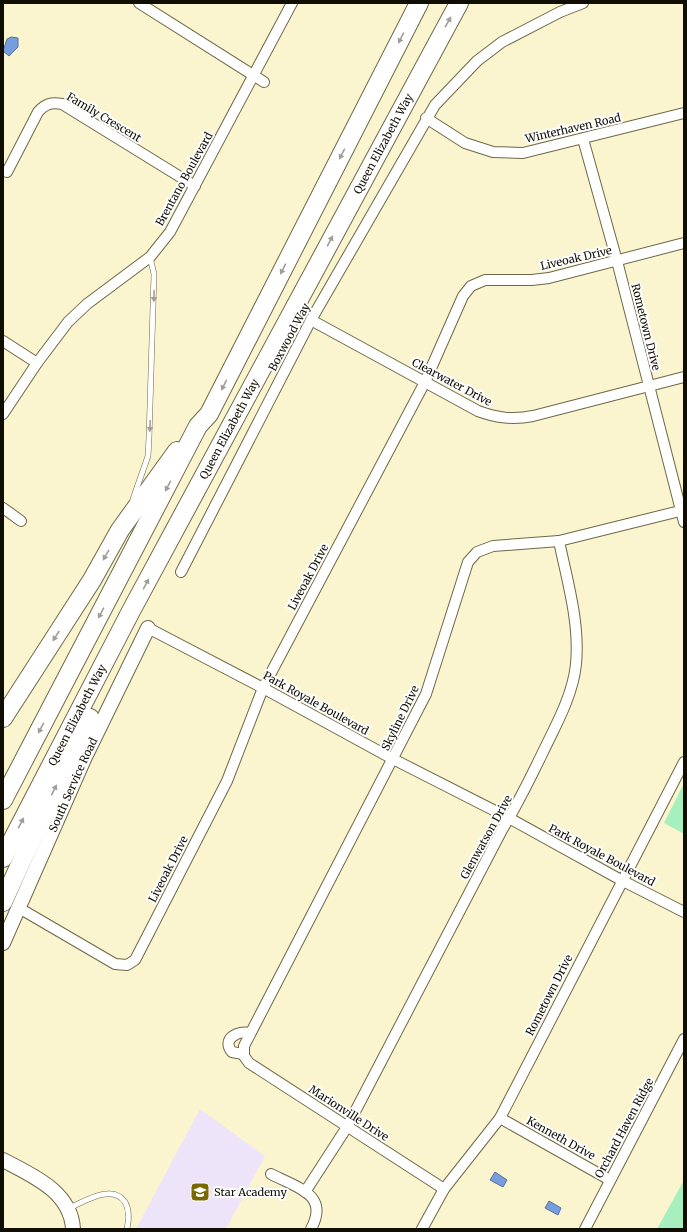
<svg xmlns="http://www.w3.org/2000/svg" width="687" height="1232" viewBox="0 0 687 1232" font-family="Merriweather,serif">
<rect width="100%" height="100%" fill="#faf4cf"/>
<path fill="#ede4f9" d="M200,1109L265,1156L226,1229H136Z"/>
<g fill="#a7efbe">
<path d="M684,783V834L664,823Z"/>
<path d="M684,1180V1229H657Z"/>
</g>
<g fill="#769ddd" stroke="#57729c">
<path d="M11,37L18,38V47L9,56L3,51L7,39Z"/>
<path d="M495,1172L507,1180L503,1187L490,1180Z"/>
<path d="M549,1201L561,1208L558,1215L545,1208Z"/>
</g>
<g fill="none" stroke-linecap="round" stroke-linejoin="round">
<g stroke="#6e6848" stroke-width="6">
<g id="lane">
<path d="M133,499L148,456L149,438L154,274L150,257"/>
<path d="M69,1208C84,1202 112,1183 125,1202C130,1211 129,1220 127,1229"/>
</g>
</g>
<g stroke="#6e6848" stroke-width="12">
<g id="street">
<path d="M139,3L264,82"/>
<path d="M426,118L465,143L493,152L523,153L684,113"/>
<path d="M583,139L617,261L684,522"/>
<path d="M7,172L38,112C45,104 51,102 62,104L195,186"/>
<path d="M311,320L478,411C497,418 513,420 533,416L684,377"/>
<path d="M3,341L37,363"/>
<path d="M3,414L37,363L68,322L87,304L150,257L170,232L292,3"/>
<path d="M3,508L21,521"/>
<path d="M181,572L311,320L435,105L477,61L502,42L560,12L583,3"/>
<path d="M148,628L263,688L393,759L509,818L621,880L684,912"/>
<path d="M19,908L115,964L127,965L135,960L227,781L263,688L425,382L463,296L471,286L485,280H532L549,278L684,243"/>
<path d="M243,1054L232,1052C221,1039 238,1030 250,1033"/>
<path d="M500,1118L610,1180"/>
<path d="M271,1174C297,1188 330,1194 311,1229"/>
<path d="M444,1189L249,1063L244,1056V1046L426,694L468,562L477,552L493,546L559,541L684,510"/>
<path d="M305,1192L347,1127L502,830C517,805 530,779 543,752C556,725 573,695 576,664C580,623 567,580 559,541"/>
<path d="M422,1229L444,1189L500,1118L684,762"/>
<path d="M585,1229L684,1039"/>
</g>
</g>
<g stroke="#6e6848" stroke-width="16">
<g id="secondary">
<path id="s1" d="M3,943L84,759L148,628"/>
<path d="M3,1160C31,1175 71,1191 73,1229"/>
</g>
</g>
<g stroke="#6e6848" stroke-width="20">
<g id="highway">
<path d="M3,718L92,580L120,530L177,451"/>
<path d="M3,800L198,426L209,414L419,3"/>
<path id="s2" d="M3,858L131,611L459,3"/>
<path d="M3,902L53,792L90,718"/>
</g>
</g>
<use href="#lane" stroke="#fff" stroke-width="5"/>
<use href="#street" stroke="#fff" stroke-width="10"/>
<use href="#secondary" stroke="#fff" stroke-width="14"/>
<use href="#highway" stroke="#fff" stroke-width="18"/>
</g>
<defs><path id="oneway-solid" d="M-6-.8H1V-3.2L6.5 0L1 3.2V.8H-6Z"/></defs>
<g fill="#9f9e9a">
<use href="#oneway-solid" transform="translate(448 22) rotate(-61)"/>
<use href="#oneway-solid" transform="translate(401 38) rotate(117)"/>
<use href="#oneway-solid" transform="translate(342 154) rotate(117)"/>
<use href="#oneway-solid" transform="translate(330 241) rotate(-62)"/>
<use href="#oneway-solid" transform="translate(283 269) rotate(117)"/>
<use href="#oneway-solid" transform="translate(154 296) rotate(91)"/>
<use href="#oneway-solid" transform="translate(224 385) rotate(117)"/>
<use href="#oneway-solid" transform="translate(150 426) rotate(92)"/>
<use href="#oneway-solid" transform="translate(168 486) rotate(118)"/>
<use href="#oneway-solid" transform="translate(106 555) rotate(120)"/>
<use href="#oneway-solid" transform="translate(146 584) rotate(-62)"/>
<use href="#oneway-solid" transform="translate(101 613) rotate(118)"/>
<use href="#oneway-solid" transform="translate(56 636) rotate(123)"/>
<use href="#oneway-solid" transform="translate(41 728) rotate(118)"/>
<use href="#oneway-solid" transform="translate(54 790) rotate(-64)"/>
<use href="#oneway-solid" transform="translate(21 823) rotate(-62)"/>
</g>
<defs>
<g id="school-square" transform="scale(1)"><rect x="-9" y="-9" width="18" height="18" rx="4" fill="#776800" stroke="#fff"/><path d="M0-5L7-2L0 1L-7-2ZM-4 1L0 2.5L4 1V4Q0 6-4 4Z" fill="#fff"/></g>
</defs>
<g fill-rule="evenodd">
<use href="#school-square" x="200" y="1192"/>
</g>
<g text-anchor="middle" stroke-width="4" stroke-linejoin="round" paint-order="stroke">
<g font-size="11" fill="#100d03" stroke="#fff">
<text transform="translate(104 117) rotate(31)" y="4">Family Crescent</text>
<text transform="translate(573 128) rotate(-13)" y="4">Winterhaven Road</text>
<text dy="4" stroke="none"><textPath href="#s2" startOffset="809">Queen Elizabeth Way</textPath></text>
<text transform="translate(184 179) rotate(-61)" y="4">Brentano Boulevard</text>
<text transform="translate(576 258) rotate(-13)" y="4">Liveoak Drive</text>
<text transform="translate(646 327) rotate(76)" y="4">Rometown Drive</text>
<text transform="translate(289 337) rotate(-62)" y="4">Boxwood Way</text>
<text transform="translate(452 382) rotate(28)" y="4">Clearwater Drive</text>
<text dy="4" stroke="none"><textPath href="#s2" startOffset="485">Queen Elizabeth Way</textPath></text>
<text transform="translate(308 577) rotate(-62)" y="4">Liveoak Drive</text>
<text transform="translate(316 703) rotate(29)" y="4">Park Royale Boulevard</text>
<text dy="4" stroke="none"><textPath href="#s2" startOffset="161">Queen Elizabeth Way</textPath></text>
<text transform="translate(400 718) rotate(-64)" y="4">Skyline Drive</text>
<text dy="4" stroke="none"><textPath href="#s1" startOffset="173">South Service Road</textPath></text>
<text transform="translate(486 837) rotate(-61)" y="4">Glenwatson Drive</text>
<text transform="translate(602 855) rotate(28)" y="4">Park Royale Boulevard</text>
<text transform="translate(168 869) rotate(-63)" y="4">Liveoak Drive</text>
<text transform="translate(549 995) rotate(-63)" y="4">Rometown Drive</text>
<text transform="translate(349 1113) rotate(33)" y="4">Marionville Drive</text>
<text transform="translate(624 1128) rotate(-62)" y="4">Orchard Haven Ridge</text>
<text transform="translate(561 1138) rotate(29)" y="4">Kenneth Drive</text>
</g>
<g font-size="11" fill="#100d03" stroke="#fff" text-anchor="start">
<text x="214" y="1196">Star Academy</text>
</g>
</g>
<rect width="687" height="1232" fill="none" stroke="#100d03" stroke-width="8"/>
</svg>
